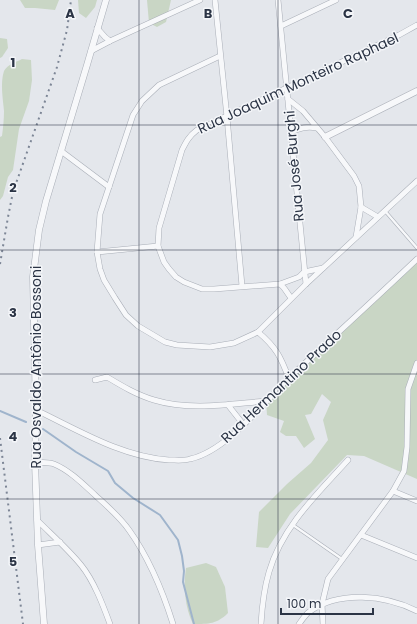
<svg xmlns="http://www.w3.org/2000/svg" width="417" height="624" viewBox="0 0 417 624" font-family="Poppins,sans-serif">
<rect width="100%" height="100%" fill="#e4e7ec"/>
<g fill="#c9d6c5">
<path d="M20,0H59L55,10L35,8H25Z"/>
<path d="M78,0H97L95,7L86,18L79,13Z"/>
<path d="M147,0H171L166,22L157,27L149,23Z"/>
<path d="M0,38L7,39L8,48L2,57L0,58Z"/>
<path d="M22,59L31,60L32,80L29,101L19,129L13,170L8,177L3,196L0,200V137L2,136C3,128 4,120 4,111C3,99 0,83 4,71C7,65 16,62 22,59Z"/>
<path d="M417,259V479L364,456L347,455L290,514L268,548L256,547L259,512L287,484L311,463L328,440L323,420L331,402L322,394L311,414L305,415L315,439L304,448L296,436H286L280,432L284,421L267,415L266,401Z"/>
<path d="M206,563L216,567L225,587L228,613C217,624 209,624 193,624C185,608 183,586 186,568Z"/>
</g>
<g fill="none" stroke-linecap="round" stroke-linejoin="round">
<g stroke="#9fb4cc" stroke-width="2">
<path d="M0,411L26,422"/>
<path d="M43,429L76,452L108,471L115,483L133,498L160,515L178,540L182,556L184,571L183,582L194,624"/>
</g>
<g stroke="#a9aeb7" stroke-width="3.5">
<g id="service">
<path d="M385,211L417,248"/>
<path d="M293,525L342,559"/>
</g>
</g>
<g stroke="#a9aeb7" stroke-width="6">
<g id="minor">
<path d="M215,0L227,117L242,286"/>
<path d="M278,0L306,284"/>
<path d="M281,26L336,0"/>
<path d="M97,28L105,37L110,41"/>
<path d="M91,51L110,41L200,0"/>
<path d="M220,56L159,85L142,101L133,115L100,214L97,252L100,269L104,280L115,298L126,315L138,326L165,342L177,345L210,347L234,343L258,332L306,284L417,181"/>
<path d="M288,99L303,111L325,137L354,176L359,186L361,207L356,237"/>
<path d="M291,132C300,128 307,126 317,128"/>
<path d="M61,151L109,187"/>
<path d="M361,207L378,217"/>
<path d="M97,252L158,246"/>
<path d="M280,284L299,277L304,272L323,268"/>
<path d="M291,298L284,288L280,284L214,289H202L184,282L176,277L169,269L164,262L158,246L159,228L182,150C186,142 189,136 197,130L399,35L417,25"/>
<path d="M258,332C276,347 281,357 289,379"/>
<path d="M95,380L107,377C122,386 137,395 154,400C190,411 230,404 266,401"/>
<path d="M228,405L243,424"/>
<path d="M36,410C78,430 122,457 169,460C176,460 184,461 190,459C227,451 264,402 290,377C332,338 375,299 417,259"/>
<path d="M35,462C41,463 48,462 54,464C69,470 83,484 95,495C107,506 120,517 129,530C149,558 163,592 173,624"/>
<path d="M393,491L417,501"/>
<path d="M37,520C52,535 68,549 81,565C94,581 103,605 110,624"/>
<path d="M361,535L417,558"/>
<path d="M38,545L60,542"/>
<path d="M261,624C262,607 264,589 269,572C282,527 318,493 348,460"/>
<path d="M299,624C302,620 305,615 309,612C339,590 385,595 417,611"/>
<path d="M323,624L322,604L328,579L393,491L404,471L407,447L408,389L417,363"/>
</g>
</g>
<g stroke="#a9aeb7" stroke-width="7">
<g id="tertiary">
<path d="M325,137L417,91"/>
<path d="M44,624L38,545L35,462L36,410L33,277L39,230L46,201L87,65L106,0"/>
</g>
</g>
<use href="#service" stroke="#f7f8fa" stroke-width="2.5"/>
<use href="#minor" stroke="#f7f8fa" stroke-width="5"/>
<use href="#tertiary" stroke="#f7f8fa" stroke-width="6"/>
<g stroke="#7d8696" stroke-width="2" stroke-dasharray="2 4" stroke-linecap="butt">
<path d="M0,264L8,217L13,192L57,67L67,30L71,0"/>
<path d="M0,438L23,624"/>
</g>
</g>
<path fill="none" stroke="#2b3445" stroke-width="1" stroke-opacity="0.55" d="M139,0V624M278,0V624M0,125H417M0,250H417M0,374H417M0,499H417"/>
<g text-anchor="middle" stroke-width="3" stroke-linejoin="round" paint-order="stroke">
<g font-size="14" fill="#2b3445" stroke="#f4f6f9">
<text transform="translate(298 83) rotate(-25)" y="5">Rua Joaquim Monteiro Raphael</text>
<text transform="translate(294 166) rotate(-95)" y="5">Rua José Burghi</text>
<text transform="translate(36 367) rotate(-90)" y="5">Rua Osvaldo Antônio Bossoni</text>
<text transform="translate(281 386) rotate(-43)" y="5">Rua Hermantino Prado</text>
</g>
</g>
<g font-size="13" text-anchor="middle" font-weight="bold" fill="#2b3445" stroke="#f4f6f9" stroke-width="3" stroke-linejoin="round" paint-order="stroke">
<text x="70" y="18">A</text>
<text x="208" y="18">B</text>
<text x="348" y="18">C</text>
<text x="13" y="67">1</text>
<text x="13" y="192">2</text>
<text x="13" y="317">3</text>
<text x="13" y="441">4</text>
<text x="13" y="566">5</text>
</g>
<path d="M281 608v6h92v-6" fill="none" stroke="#2b3445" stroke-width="2"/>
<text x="287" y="608" font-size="12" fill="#2b3445" stroke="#f4f6f9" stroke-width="3" paint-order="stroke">100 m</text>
</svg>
